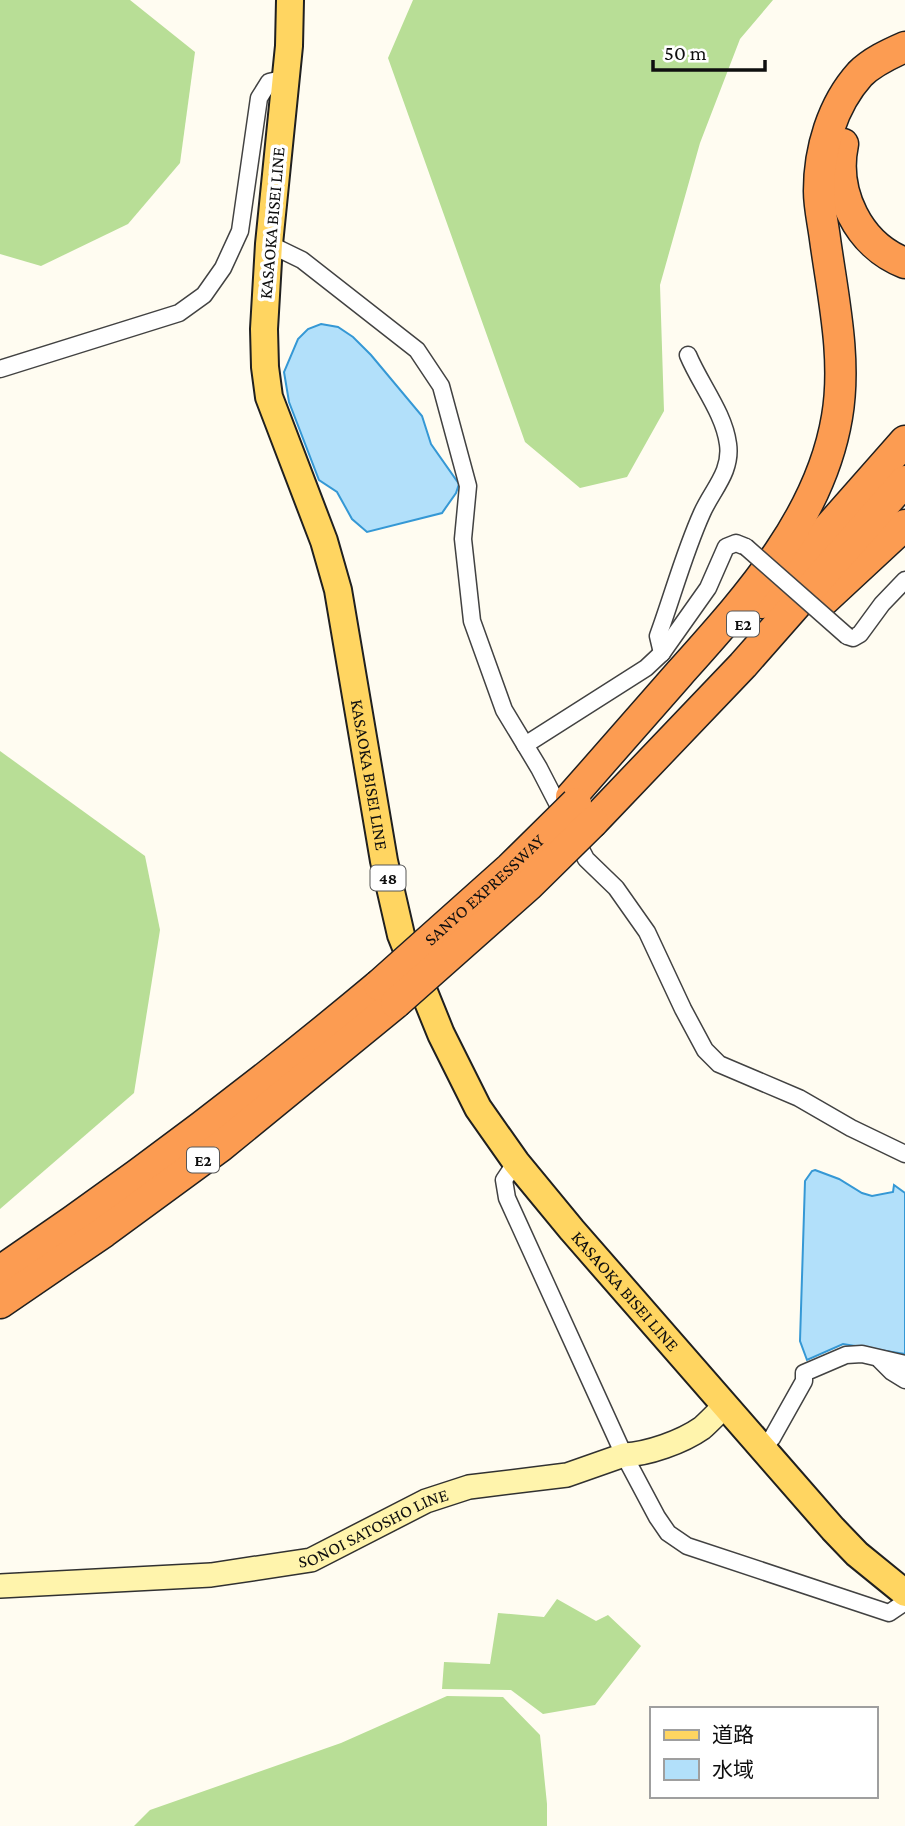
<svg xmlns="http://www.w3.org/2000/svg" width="905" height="1826" viewBox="0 0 905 1826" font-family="'Crimson Pro','Noto Sans JP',serif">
<rect width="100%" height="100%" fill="#fffcf1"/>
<g fill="#b8de96">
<path d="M0,0H130L195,52L180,163L128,224L41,266L0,254Z"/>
<path d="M413,0H773L740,39L700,143L660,285L664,411L627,477L580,488L525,442L388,58Z"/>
<path d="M0,751L145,856L160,930L134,1093L0,1209Z"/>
<path d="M557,1599L596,1621L608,1615L641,1646L595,1705L543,1714L511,1690L442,1689L444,1662L490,1664L498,1613L544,1617Z"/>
<path d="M447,1696L503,1697L540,1735L547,1804V1826H134L150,1810L341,1743Z"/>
</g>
<g fill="#b2e0fa" stroke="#3598d5" stroke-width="2">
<path d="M321,324L338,327L353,337L371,355L422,416L431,444L459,484L456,493L442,513L367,532L352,519L337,492L319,480L289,402L284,372L298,339L308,329Z"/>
<path d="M815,1170L839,1179L862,1193L872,1196L893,1192L894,1185L905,1193V1354L843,1344L807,1360L800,1341L805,1181L812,1171Z"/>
</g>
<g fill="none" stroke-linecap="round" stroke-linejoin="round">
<g stroke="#424242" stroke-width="19">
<g id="minor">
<path d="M269,244L302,260L417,350L441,386L468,486L463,539L472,621L504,710L539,768L586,859L616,888L647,932L683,1009L705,1050L719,1064L799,1098L851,1128L905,1154"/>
<path d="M0,369L179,313L204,295L223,268L240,231L259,98L269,82L286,78"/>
<path d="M847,636L853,638L860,634L882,604L905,580"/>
<path d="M662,653L658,636C673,595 684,553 702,513C712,490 732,472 728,444C724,413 700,384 688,355"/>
<path d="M525,745L646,668L662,653L708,588L726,547L736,543L746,547"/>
<path d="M516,1162L504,1180L507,1198L624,1455L657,1517L668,1533L687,1546L889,1613L905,1602"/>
<path d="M880,1360L892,1372L905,1380"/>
<path d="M764,1447L772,1438L804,1381V1373L846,1355L862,1354L905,1364"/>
</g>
</g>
<g stroke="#313131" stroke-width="26">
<g id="secondary">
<path id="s1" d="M0,1586L211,1575L311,1560L426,1501L469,1487L567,1475L624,1455C648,1454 682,1442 702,1428C710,1421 718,1412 726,1405"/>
</g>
</g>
<g stroke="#202020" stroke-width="30">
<g id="primary">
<path id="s2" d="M290,0L289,46L269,244L264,329L265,367L269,397L324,541L338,590L384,861L401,935L441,1034L478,1108L516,1162L572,1230L833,1529L857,1554L905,1593"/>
</g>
</g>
<g stroke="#202020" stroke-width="33">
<g id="motorway">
<path d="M843,144C833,192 858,245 905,263"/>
<path d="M762,603L905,441"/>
<path d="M821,603L905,525"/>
<path d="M571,797C607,756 643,715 679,674C745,600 820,519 837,417C847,359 833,297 825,239C823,223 819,207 819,191C819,150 832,105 860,74C872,62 889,54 905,47"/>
<path d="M593,822L743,665L905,481"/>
<path d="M0,1271C132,1182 257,1087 379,985"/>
<path d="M0,1303L104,1232L220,1147L396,1003"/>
</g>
</g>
<use href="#minor" stroke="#fff" stroke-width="16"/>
<use href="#secondary" stroke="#fff4ac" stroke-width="23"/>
<use href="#primary" stroke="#ffd561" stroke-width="26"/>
<use href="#motorway" stroke="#fc9c52" stroke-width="30"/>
<g stroke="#424242" stroke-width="19" stroke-linecap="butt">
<path id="minor-bridge" d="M746,547L847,636"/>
</g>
<g stroke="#202020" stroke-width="33" stroke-linecap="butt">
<g id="motorway-bridge">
<path id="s3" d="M379,985L510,868L576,803"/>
<path d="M396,1003L528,886L593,822"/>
</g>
</g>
<use href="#minor-bridge" stroke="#fff" stroke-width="16"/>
<use href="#motorway-bridge" stroke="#fc9c52" stroke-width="30"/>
</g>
<g text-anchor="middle" stroke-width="7" stroke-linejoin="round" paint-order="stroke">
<g fill="#fff" stroke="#575757" stroke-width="2">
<rect x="727" y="611.5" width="32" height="25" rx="5"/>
<rect x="370.5" y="865.5" width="35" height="25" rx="5"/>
<rect x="187" y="1147.5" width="32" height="25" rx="5"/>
</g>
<g font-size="16" font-weight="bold" fill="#0f0f0f">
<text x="743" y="630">E2</text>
<text x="388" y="884">48</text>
<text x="203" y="1166">E2</text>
</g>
<g font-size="18" fill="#0f0f0f" stroke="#fff">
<text transform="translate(272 223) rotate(-85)" y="6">KASAOKA BISEI LINE</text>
<text dy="6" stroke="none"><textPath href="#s2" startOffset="791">KASAOKA BISEI LINE</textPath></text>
<text dy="6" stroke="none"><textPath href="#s3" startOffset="142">SANYO EXPRESSWAY</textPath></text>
<text dy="6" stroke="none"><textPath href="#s2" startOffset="1379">KASAOKA BISEI LINE</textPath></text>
<text dy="6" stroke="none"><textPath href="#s1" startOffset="382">SONOI SATOSHO LINE</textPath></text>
</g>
</g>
<rect x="650" y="1707" width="228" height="91" fill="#ffffff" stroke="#9f9f9f" stroke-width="2"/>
<rect x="664" y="1730" width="35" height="10" fill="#ffd561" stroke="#9f9f9f" stroke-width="2"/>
<text x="712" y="1742" font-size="21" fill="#0f0f0f">道路</text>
<rect x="664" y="1759" width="35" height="21" fill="#b2e0fa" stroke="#9f9f9f" stroke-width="2"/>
<text x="712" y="1777" font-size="21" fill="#0f0f0f">水域</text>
<path d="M653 60v10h112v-10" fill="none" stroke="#0f0f0f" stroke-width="3.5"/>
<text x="664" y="60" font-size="21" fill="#0f0f0f" stroke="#ffffff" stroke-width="5" paint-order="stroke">50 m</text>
</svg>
